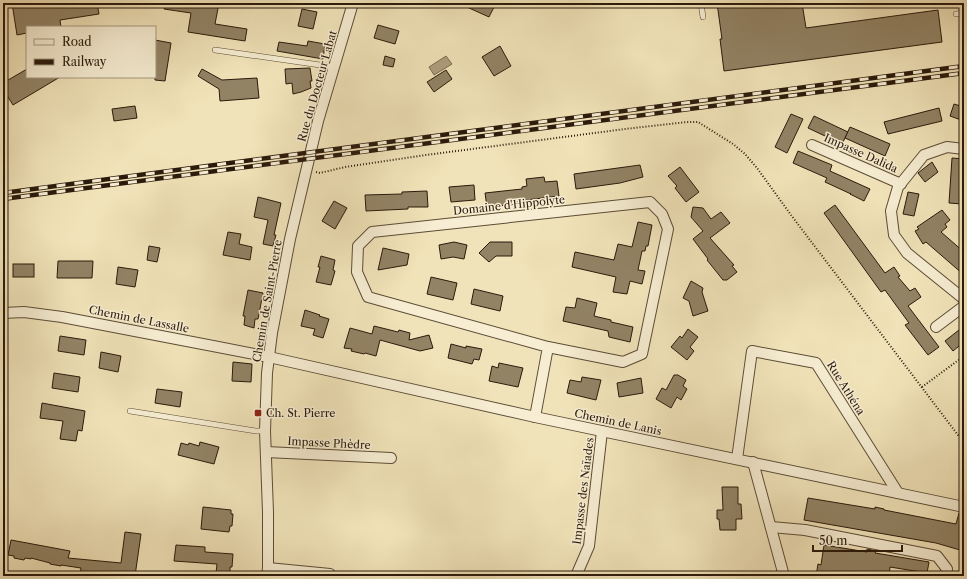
<svg xmlns="http://www.w3.org/2000/svg" width="967" height="579" viewBox="0 0 967 579" font-family="'Libre Caslon Text',serif">
<rect width="100%" height="100%" fill="#f1e3b9"/>
<filter id="stains"><feTurbulence type="fractalNoise" baseFrequency=".005" numOctaves="4"/><feColorMatrix values="0 0 0 0 .2 0 0 0 0 .09 0 0 0 0 .02 0 0 0 .5 -.17"/></filter>
<radialGradient id="worn" r=".72"><stop offset=".6" stop-color="#630" stop-opacity="0"/><stop offset="1" stop-color="#630" stop-opacity=".3"/></radialGradient>
<path fill="#ae9f7e" stroke="#7a6a50" d="M446,56L452,64L434,75L429,67Z"/>
<g fill="#928365" stroke="#2b1a0b">
<path d="M12,3H97L99,14L60,20L61,27H27V33L17,35Z"/>
<path d="M165,3H219L215,24L247,29L245,41L188,32L191,13L164,9Z"/>
<path d="M458,3H496L489,17Z"/>
<path d="M717,3H802L806,28L938,10L942,42L724,71L720,39H722Z"/>
<path d="M302,9L317,12L313,29L298,26Z"/>
<path d="M378,25L399,31L395,44L374,38Z"/>
<path d="M155,40L171,43L165,81L155,80Z"/>
<path d="M308,41L325,44L323,59L277,51L279,42L307,46Z"/>
<path d="M500,46L511,66L494,76L482,57Z"/>
<path d="M385,56L395,59L393,67L383,65Z"/>
<path d="M310,68L312,81H310L311,88L301,92L293,94L292,83L286,84L285,69Z"/>
<path d="M27,69V77H60L13,105L3,89V83Z"/>
<path d="M202,69L222,80L257,78L259,98L220,101L219,89L198,76Z"/>
<path d="M446,70L452,79L434,92L427,82Z"/>
<path d="M954,104L964,107V121L950,116Z"/>
<path d="M135,106L137,118L114,121L112,109Z"/>
<path d="M939,108L942,121L888,134L884,122Z"/>
<path d="M791,114L803,119L787,153L775,147Z"/>
<path d="M814,116L848,132L842,144L808,128Z"/>
<path d="M850,127L890,144L885,156L845,138Z"/>
<path d="M798,151L832,165L830,171L870,189L864,201L850,194H851L825,182L827,178L793,163Z"/>
<path d="M952,158L964,159V198H962V204L949,203Z"/>
<path d="M932,162L938,172L925,182L918,173Z"/>
<path d="M640,165L643,177L620,183L576,189L574,174Z"/>
<path d="M680,167L699,192L686,202L675,188L677,186L668,176Z"/>
<path d="M544,177L545,182L557,181L559,196L518,201V204L487,207L485,193L522,189V187L527,186L526,179Z"/>
<path d="M474,185L475,200L451,202L449,187Z"/>
<path d="M427,191L428,207H408V209L366,211L365,195L402,194V192Z"/>
<path d="M908,192L919,194L914,216L903,214Z"/>
<path d="M258,197L281,203L274,235H276L273,246L263,244L268,220L254,217Z"/>
<path d="M334,201L347,208L335,229L322,221Z"/>
<path d="M835,205L885,273L894,267L900,276L898,277L910,291L915,288L921,297L908,306L939,347L928,355L905,325L909,323L885,290L881,292L824,213Z"/>
<path d="M693,207L703,208L711,219L721,212L730,223L710,238L734,265L732,266L737,272L727,280H723L707,260L708,259L693,239L703,231L691,217Z"/>
<path d="M942,210L950,220L945,224L947,227L941,232L964,252V275L926,242L923,244L915,231L919,229L917,227Z"/>
<path d="M638,222L652,225L648,246H646L645,251H642L638,270L645,271L642,284L630,281L627,294L613,292L616,277L572,267L575,252L614,260L618,244L632,247Z"/>
<path d="M228,232L241,234L239,244L252,247L250,260L223,255Z"/>
<path d="M454,242L467,245L464,259L453,257L441,259L439,245Z"/>
<path d="M490,242H512V256H496L489,262L479,253Z"/>
<path d="M149,246L160,248L157,262L147,260Z"/>
<path d="M383,248L409,254L407,265L378,270Z"/>
<path d="M321,256L335,260L333,270L335,271L331,285L316,282L320,267H318Z"/>
<path d="M58,261H93L92,278H57Z"/>
<rect x="13" y="264" width="21" height="13"/>
<path d="M118,267L138,270L135,287L116,284Z"/>
<path d="M431,277L457,283L453,300L427,294Z"/>
<path d="M691,281L703,288L702,292L708,311L693,316L689,301L683,298Z"/>
<path d="M474,289L503,296L500,311L471,304Z"/>
<path d="M248,290L263,293L258,319H255L254,328L244,325L245,316H243Z"/>
<path d="M577,298L597,303L594,316L611,320V322L633,327L630,342L609,337L608,331L563,321L566,307L575,308Z"/>
<path d="M305,310L320,315L319,316L329,319L323,338L313,335L315,329L301,326Z"/>
<path d="M374,326L398,332L399,330L410,333L409,340L429,335L433,348L420,351L380,340L376,356L365,353L364,354L351,351L352,349L344,348L350,328L372,334Z"/>
<path d="M964,326V342L953,351L945,341Z"/>
<path d="M688,329L698,337L690,347L694,351L687,360L671,347L680,336L682,338Z"/>
<path d="M60,336L86,340L84,355L58,351Z"/>
<path d="M451,344L466,348V346L482,349L479,360L474,359L472,364L448,358Z"/>
<path d="M101,352L121,356L118,372L99,368Z"/>
<path d="M233,362L252,364L251,382L232,381Z"/>
<path d="M499,363L523,368L518,387L489,381L492,366L498,368Z"/>
<path d="M54,373L80,377L78,392L52,388Z"/>
<path d="M674,375H678L686,380L683,386L687,389L681,400L677,397L671,408L656,399L662,388L666,390Z"/>
<path d="M582,377L601,380L596,400L567,393L570,380L581,382Z"/>
<path d="M641,378L643,393L619,397L617,383Z"/>
<path d="M157,389L182,392L180,407L155,403Z"/>
<path d="M42,403L85,411L82,431L78,430L76,441L60,439L63,421L40,418Z"/>
<path d="M200,442L219,447L214,464L178,455L181,443L188,445L189,443L199,446Z"/>
<path d="M722,487H738V504H741L742,519H736V530H720L719,519H717V510H723Z"/>
<path d="M808,498L875,509V507L884,509V510L956,524L959,513H964V530L960,550L936,543L804,520Z"/>
<path d="M203,507L231,510V514H233L232,526H230L229,532L201,529Z"/>
<path d="M125,532L141,534L135,576H86L80,575L81,568L61,565V566L50,564V563L31,558V559L25,558L24,560L14,558V556L8,555L11,540L70,551L68,558L121,563Z"/>
<path d="M176,545L205,547V552L233,554L232,567H230V574L216,573L217,564L174,561Z"/>
<path d="M824,545L867,552V549L876,551L875,553L929,562L927,573L890,567L889,576H816L818,564L821,565Z"/>
</g>
<g fill="none" stroke-linecap="round" stroke-linejoin="round">
<g stroke="#5c4c36" stroke-width="6">
<g id="service">
<path d="M701,3L703,17"/>
<path d="M956,14L964,13"/>
<path d="M215,50L334,67"/>
<path d="M130,411L256,431H265"/>
</g>
</g>
<g stroke="#5c4c36" stroke-width="12">
<g id="minor">
<path d="M812,145L901,184"/>
<path d="M964,149L947,147L924,155L898,187L891,211L894,235L907,253L964,299"/>
<path d="M3,313L24,312L62,317L213,346L269,357L535,417L964,507"/>
<path d="M936,327L964,306"/>
<path d="M535,417L548,347L623,362L642,354L668,229L662,214L650,202L372,232L358,246L357,272L368,297L548,347"/>
<path d="M266,452L391,458"/>
<path d="M737,459L752,351L816,363L898,493"/>
<path d="M753,462L784,576"/>
<path d="M771,527L805,530L937,556L947,569L945,576"/>
<path d="M268,568L330,574"/>
<path d="M267,576L268,568V512L265,431L267,373L272,333L290,239L318,121L353,3"/>
<path d="M576,576L589,546L602,431"/>
</g>
</g>
<g stroke="#2b1a0b" stroke-width="2" stroke-dasharray="1 2" stroke-linecap="butt">
<path d="M316,172L320,173L345,167L426,155L625,129L687,122H698L733,144L745,154L757,168L791,215L964,443"/>
<path d="M922,387L964,356"/>
</g>
<use href="#service" stroke="#f6edd2" stroke-width="5"/>
<use href="#minor" stroke="#f6edd2" stroke-width="10"/>
<g stroke="#2b1a0b" stroke-width="4.5">
<g id="rail">
<path d="M3,193L964,66"/>
<path d="M3,199L964,73"/>
</g>
</g>
<use href="#rail" stroke="#f6edd2" stroke-width="3" stroke-dasharray="9" stroke-linecap="butt"/>
</g>
<rect fill="#8f2418" stroke="#f6edd2" stroke-width="1.5" x="254" y="409" width="8" height="8" rx="2"/>
<g text-anchor="middle" stroke-width="3" stroke-linejoin="round" paint-order="stroke">
<g font-size="11" fill="#2b1a0b" stroke="#f6edd2">
<text transform="translate(317 86) rotate(-74)" y="4">Rue du Docteur Labat</text>
<text transform="translate(861 153) rotate(24)" y="4">Impasse Dalida</text>
<text transform="translate(509 205) rotate(-6)" y="4">Domaine d'Hippolyte</text>
<text transform="translate(267 301) rotate(-80)" y="4">Chemin de Saint-Pierre</text>
<text transform="translate(139 319) rotate(11)" y="4">Chemin de Lassalle</text>
<text transform="translate(846 388) rotate(58)" y="4">Rue Athéna</text>
<text transform="translate(618 422) rotate(12)" y="4">Chemin de Lanis</text>
<text transform="translate(329 443) rotate(3)" y="4">Impasse Phèdre</text>
<text transform="translate(583 491) rotate(-83)" y="4">Impasse des Naïades</text>
</g>
<g font-size="11" fill="#2b1a0b" stroke="#f6edd2" text-anchor="start">
<text x="266" y="417">Ch. St. Pierre</text>
</g>
</g>
<rect width="967" height="579" fill="none" stroke="#f1e3b9" stroke-width="16"/>
<rect x="4" y="4" width="959" height="571" fill="none" stroke="#2b1a0b" stroke-width="2"/>
<rect x="8" y="8" width="951" height="563" fill="none" stroke="#2b1a0b"/>
<rect x="26" y="26" width="130" height="52" fill="#f6edd2" stroke="#a59982"/>
<rect x="34" y="39" width="20" height="6" fill="#f6edd2" stroke="#a59982"/>
<text x="62" y="46" font-size="12" fill="#2b1a0b">Road</text>
<rect x="34" y="59" width="20" height="6" fill="#2b1a0b" stroke="#a59982"/>
<text x="62" y="66" font-size="12" fill="#2b1a0b">Railway</text>
<path d="M813 545v6h89v-6" fill="none" stroke="#2b1a0b" stroke-width="2"/>
<text x="819" y="545" font-size="12" fill="#2b1a0b" stroke="#f6edd2" stroke-width="3" paint-order="stroke">50 m</text>
<rect width="100%" height="100%" filter="url(#stains)"/>
<rect width="100%" height="100%" fill="url(#worn)"/>
</svg>
